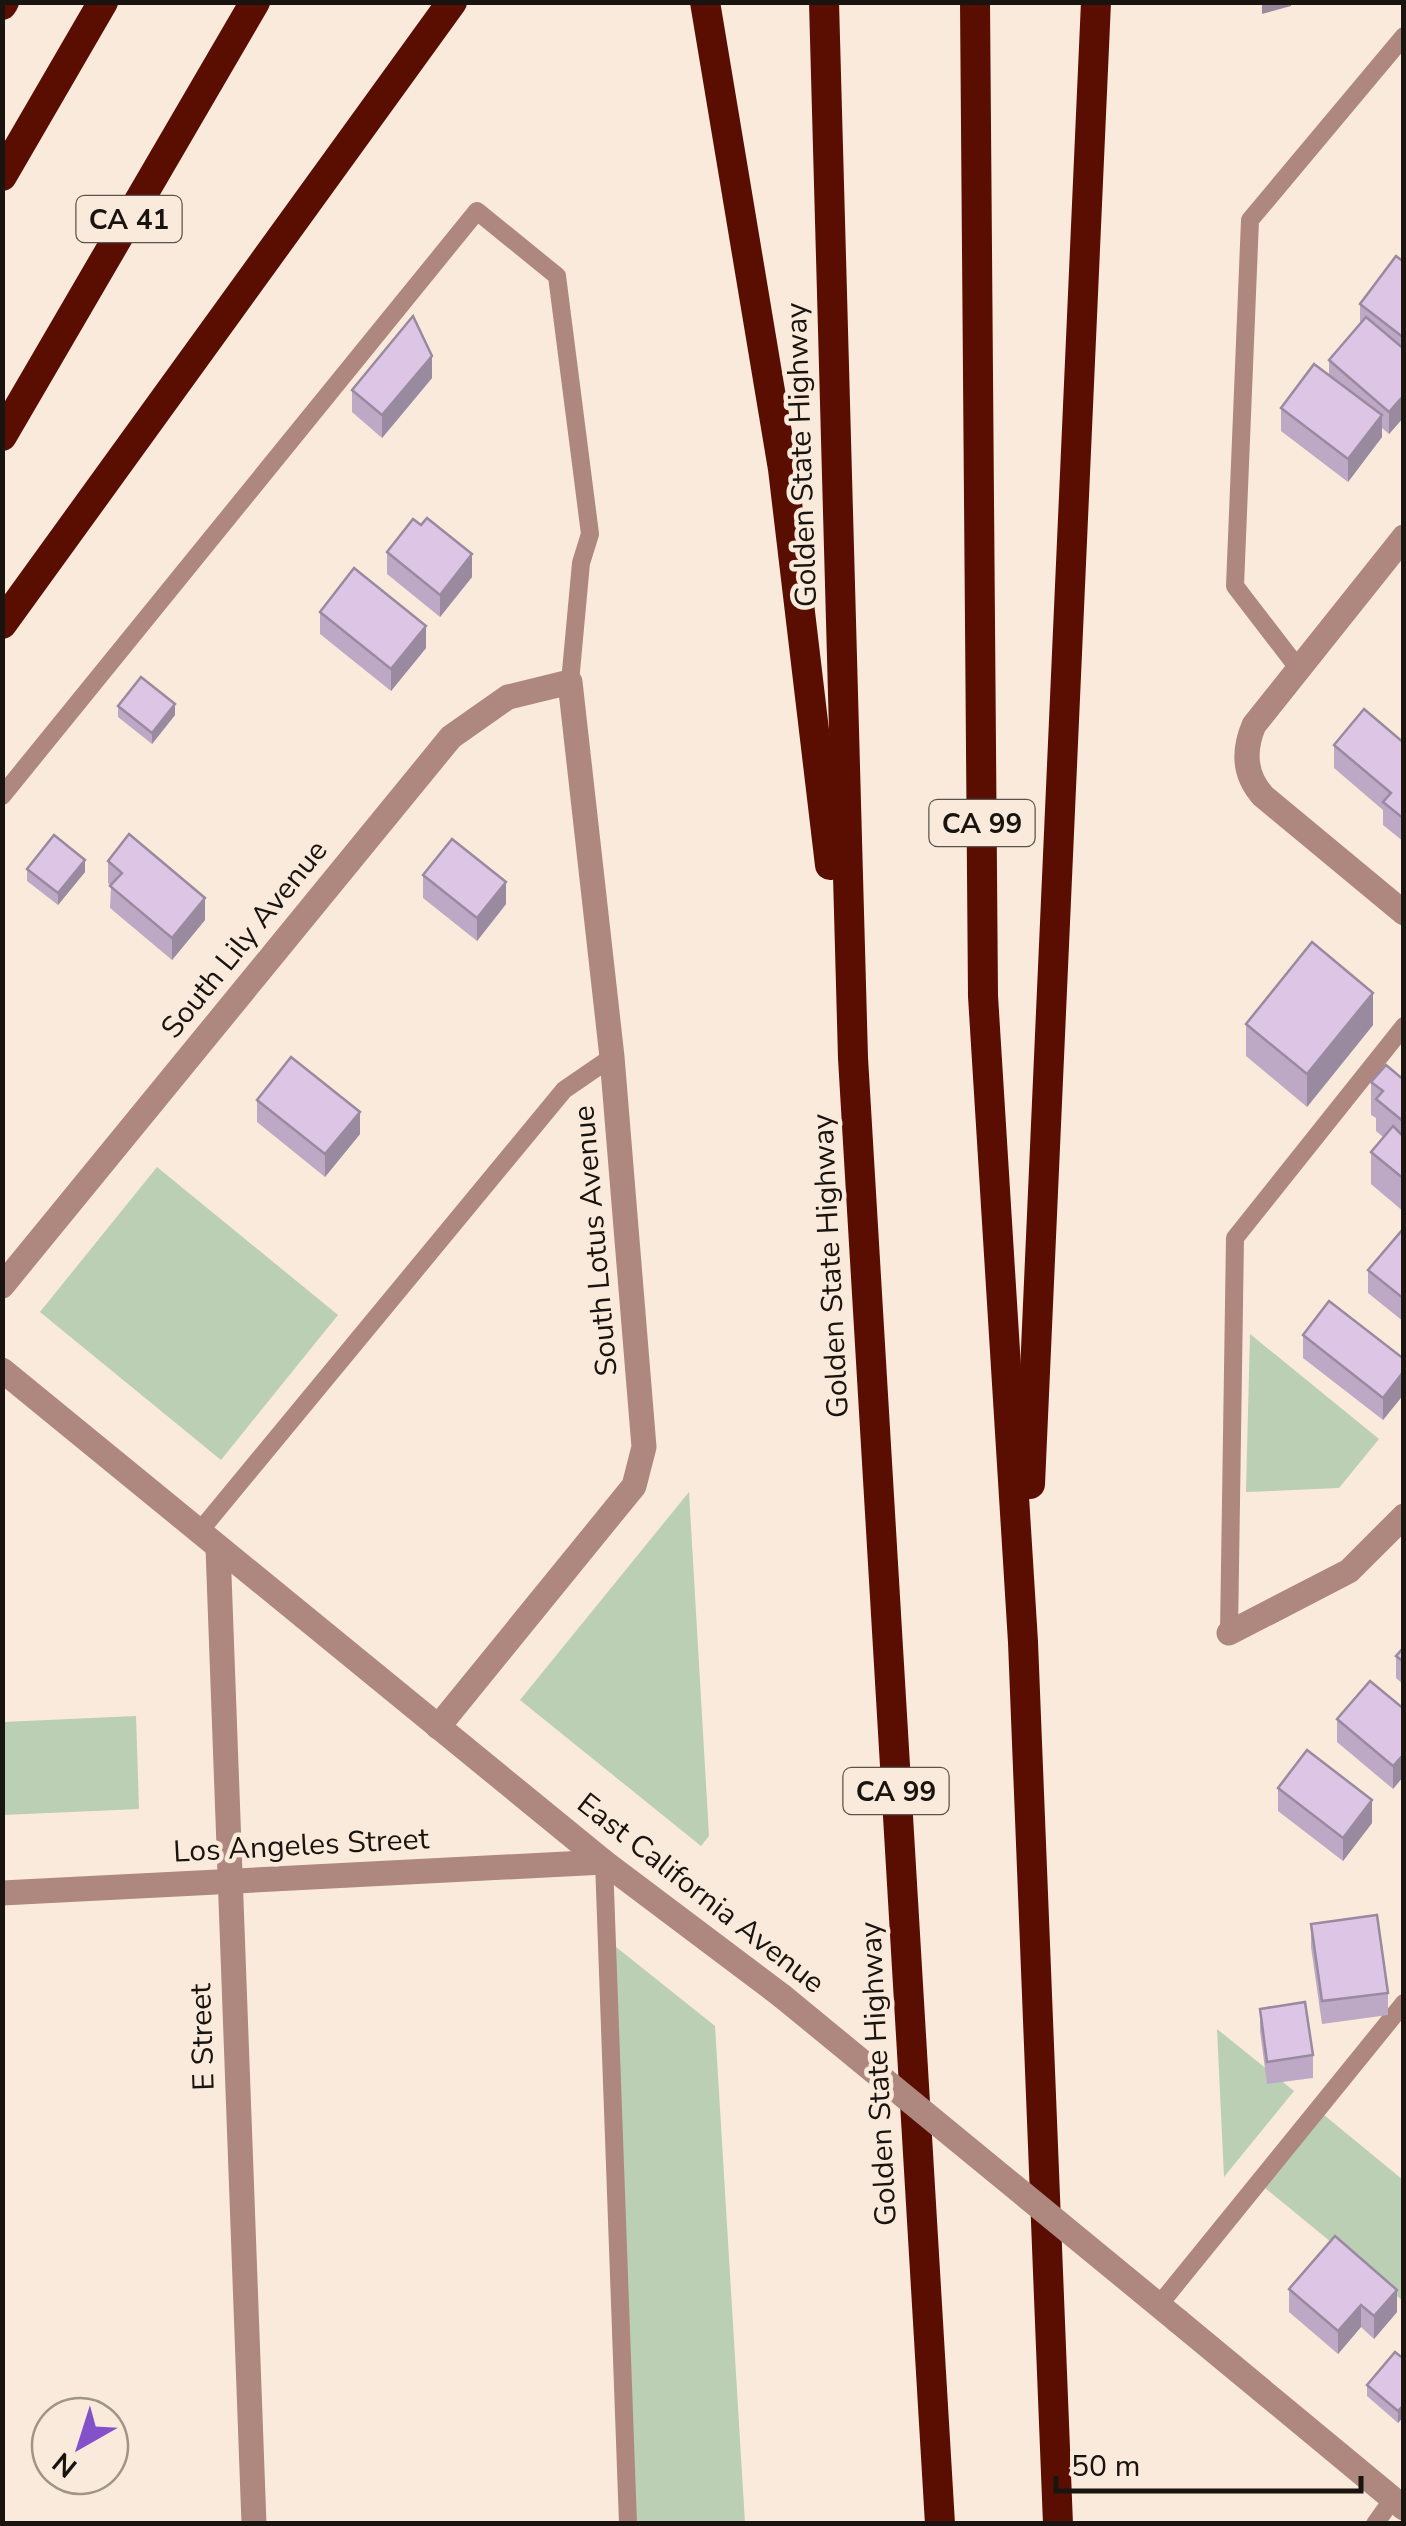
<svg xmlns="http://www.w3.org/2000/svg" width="1406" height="2526" viewBox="0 0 1406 2526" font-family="'Nunito Sans',sans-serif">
<rect width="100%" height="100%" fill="#faeadb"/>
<g fill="#bacfb3">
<path d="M157,1167L338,1315L221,1460L40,1312Z"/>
<path d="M1250,1334L1379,1439L1339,1488L1246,1492Z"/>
<path d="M689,1492L709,1836L701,1846L520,1700Z"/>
<path d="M136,1716L139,1809L3,1815V1722Z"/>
<path d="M611,1943L715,2026L745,2523H636Z"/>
<path d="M1217,2029L1294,2091L1224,2177Z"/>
<path d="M1324,2115L1403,2180V2301L1265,2188Z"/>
</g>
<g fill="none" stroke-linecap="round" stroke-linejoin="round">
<g stroke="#ae877e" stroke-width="18">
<path d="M1298,668L1235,586L1250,220L1404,36"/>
<path d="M2,796L477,211L557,276L590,534L581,563L570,682"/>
<path d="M199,1532L564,1090L612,1057"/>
<path d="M1229,1633L1235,1238L1404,1026"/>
<path d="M604,1862L628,2524"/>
<path d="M1159,2305L1404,2003"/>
<path d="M1375,2524L1392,2500"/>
</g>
<g stroke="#ae877e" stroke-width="25">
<path d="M1404,537L1254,725C1243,751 1244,775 1263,796L1404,913"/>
<path d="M2,1286L451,737L508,697L570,682L612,1057L644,1447L634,1486L438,1727"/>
<path d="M218,1548L254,2524"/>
<path d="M1229,1633L1349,1571L1404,1516"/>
<path d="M2,1893L604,1862"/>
</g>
<g stroke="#ae877e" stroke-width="25">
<path d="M2,1370L604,1862L782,1996"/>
<path d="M1178,2321L1404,2508"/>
</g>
<g stroke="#5a0e02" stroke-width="30">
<path d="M705,2L783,469L830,865"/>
<path d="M824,2L853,1058L940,2524"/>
<path d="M975,2L983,996L1023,1642L1058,2524"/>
<path d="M2,5L4,2"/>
<path d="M2,176L103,2"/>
<path d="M2,436L255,2"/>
<path d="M2,624L452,2"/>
<path d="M1030,1484L1096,2"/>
</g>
<path stroke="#ae877e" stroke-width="25" d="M782,1996L1178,2321"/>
</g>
<g fill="#bda9c5">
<path d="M1404,262V417L1389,434L1382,428V437L1348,482L1281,431V408L1329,375V360L1360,325V304Z"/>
<path d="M432,378L382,438L352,412V390Z"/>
<path d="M387,552L472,577L440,617L387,574Z"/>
<path d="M320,612L426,648L391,691L320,634Z"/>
<path d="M1404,658V685L1402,683V661Z"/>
<path d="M118,706L175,715L152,744L118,717Z"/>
<path d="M1404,743V842L1383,825V810L1334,768V745Z"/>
<path d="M108,861L205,920L172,960L110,908L111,886L108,883Z"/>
<path d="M27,869L85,872L58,905L27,881Z"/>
<path d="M423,875L506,904L477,941L423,898Z"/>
<path d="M1246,1024L1373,1025L1307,1107L1246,1056Z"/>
<path d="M1404,1080V1212L1371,1184V1152L1383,1137L1376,1131V1118L1371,1115V1082Z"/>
<path d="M257,1100L360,1134L325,1177L257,1122Z"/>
<path d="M1404,1228V1322L1368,1293V1270Z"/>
<path d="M1303,1335L1404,1359V1394L1383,1420L1303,1358Z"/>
<path d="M1404,1647V1685L1396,1678V1656Z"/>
<path d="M1404,1709L1393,1789L1337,1742V1719Z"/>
<path d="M1278,1788L1372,1823L1343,1861L1278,1811Z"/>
<path d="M1311,1924L1388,1993V2015L1322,2024L1311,1947Z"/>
<path d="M1260,2009L1313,2055V2078L1267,2084L1260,2031Z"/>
<path d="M1289,2289L1397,2312L1374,2339L1361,2327L1338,2354L1289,2312Z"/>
<path d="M1404,2359V2416L1398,2423L1367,2396V2385Z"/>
</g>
<g fill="#9a8aa0">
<path d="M1291,2V6L1262,14V3Z"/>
<path d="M432,356V378L382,438V415Z"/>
<path d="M1404,395V417L1389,434V412Z"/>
<path d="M1382,415V437L1348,482V459Z"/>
<path d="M472,554V577L440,617V595Z"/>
<path d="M426,626V648L391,691V669Z"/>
<path d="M175,704V715L152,744V733Z"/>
<path d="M85,860V872L58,905V893Z"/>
<path d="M506,882V904L477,941V918Z"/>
<path d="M205,898V920L172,960V938Z"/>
<path d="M1373,993V1025L1307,1107V1074Z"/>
<path d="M360,1112V1134L325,1177V1154Z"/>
<path d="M1404,1371V1394L1383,1420V1398Z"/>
<path d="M1404,1754V1776L1393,1789V1766Z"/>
<path d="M1372,1800V1823L1343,1861V1838Z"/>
<path d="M1397,2290V2312L1374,2339V2316Z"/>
<path d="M1361,2305V2327L1338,2354V2331Z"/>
<path d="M1404,2405V2416L1398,2423V2411Z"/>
</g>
<g fill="#dcc5e5" stroke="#9a8aa0" stroke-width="2.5">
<path d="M1396,256L1404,262V338L1360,304Z"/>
<path d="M413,316L432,356L382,415L352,390Z"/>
<path d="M1366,317L1404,349V395L1389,412L1329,360Z"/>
<path d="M1314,364L1382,415L1348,459L1281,408Z"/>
<path d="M427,518L472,554L440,595L387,552L413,519L421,525Z"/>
<path d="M354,568L426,626L391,669L320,612Z"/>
<path d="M141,677L175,704L152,733L118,706Z"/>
<path d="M1364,709L1404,743V819L1383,802L1391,793L1334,745Z"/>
<path d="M129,834L205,898L172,938L110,886L122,873L108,861Z"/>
<path d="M54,835L85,860L58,893L27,869Z"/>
<path d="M452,839L506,882L477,918L423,875Z"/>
<path d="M1312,942L1373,993L1307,1074L1246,1024Z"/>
<path d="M291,1057L360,1112L325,1154L257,1100Z"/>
<path d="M1386,1065L1404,1080V1122L1376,1099L1383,1091L1371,1082Z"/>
<path d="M1393,1126L1401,1134L1404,1130V1179L1371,1152Z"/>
<path d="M1404,1228V1299L1368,1270Z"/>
<path d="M1329,1301L1404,1359V1371L1383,1398L1303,1335Z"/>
<path d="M1404,1647V1662L1396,1656Z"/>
<path d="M1370,1681L1404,1709V1754L1393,1766L1337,1719Z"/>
<path d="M1307,1750L1372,1800L1343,1838L1278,1788Z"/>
<path d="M1377,1915L1388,1993L1322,2001L1311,1924Z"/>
<path d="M1305,2002L1313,2055L1267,2062L1260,2009Z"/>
<path d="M1335,2236L1397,2290L1374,2316L1361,2305L1338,2331L1289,2289Z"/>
<path d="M1395,2352L1404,2359V2405L1398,2411L1367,2385Z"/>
</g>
<g text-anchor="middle" stroke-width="9" stroke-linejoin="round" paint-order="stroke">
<g fill="#faeadb" stroke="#5c544c" stroke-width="2.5">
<rect x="76.5" y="196" width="105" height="46" rx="8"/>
<rect x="929.5" y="800" width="105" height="46" rx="8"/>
<rect x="843.5" y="1768" width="105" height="46" rx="8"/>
</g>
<g font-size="28" font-weight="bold" fill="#19140f">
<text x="129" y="229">CA 41</text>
<text x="982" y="833">CA 99</text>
<text x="896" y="1801">CA 99</text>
</g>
<g font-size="30" fill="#19140f" stroke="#faeadb">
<text transform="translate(801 455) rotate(-92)" y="10">Golden State Highway</text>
<text transform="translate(244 939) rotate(-51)" y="10">South Lily Avenue</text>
<text transform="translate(595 1241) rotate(-95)" y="10">South Lotus Avenue</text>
<text transform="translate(830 1266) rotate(-93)" y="10">Golden State Highway</text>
<text transform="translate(301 1845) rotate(-3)" y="10">Los Angeles Street</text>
<text transform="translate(701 1893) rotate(38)" y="10">East California Avenue</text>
<text transform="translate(202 2037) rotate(-92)" y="10">E Street</text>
<text transform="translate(878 2074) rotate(-93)" y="10">Golden State Highway</text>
</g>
</g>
<rect width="1406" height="2526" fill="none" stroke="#19140f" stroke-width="10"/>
<g transform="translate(80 2446) rotate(219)"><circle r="48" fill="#faeadb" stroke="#a09489" stroke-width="2.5"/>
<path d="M0-8L18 38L0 25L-18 38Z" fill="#8351c9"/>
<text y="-15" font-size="28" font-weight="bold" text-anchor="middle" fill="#19140f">N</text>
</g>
<path d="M1056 2476v15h305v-15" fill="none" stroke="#19140f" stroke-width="5"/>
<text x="1071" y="2476" font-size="30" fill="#19140f" stroke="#faeadb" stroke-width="8" paint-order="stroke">50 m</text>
</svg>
